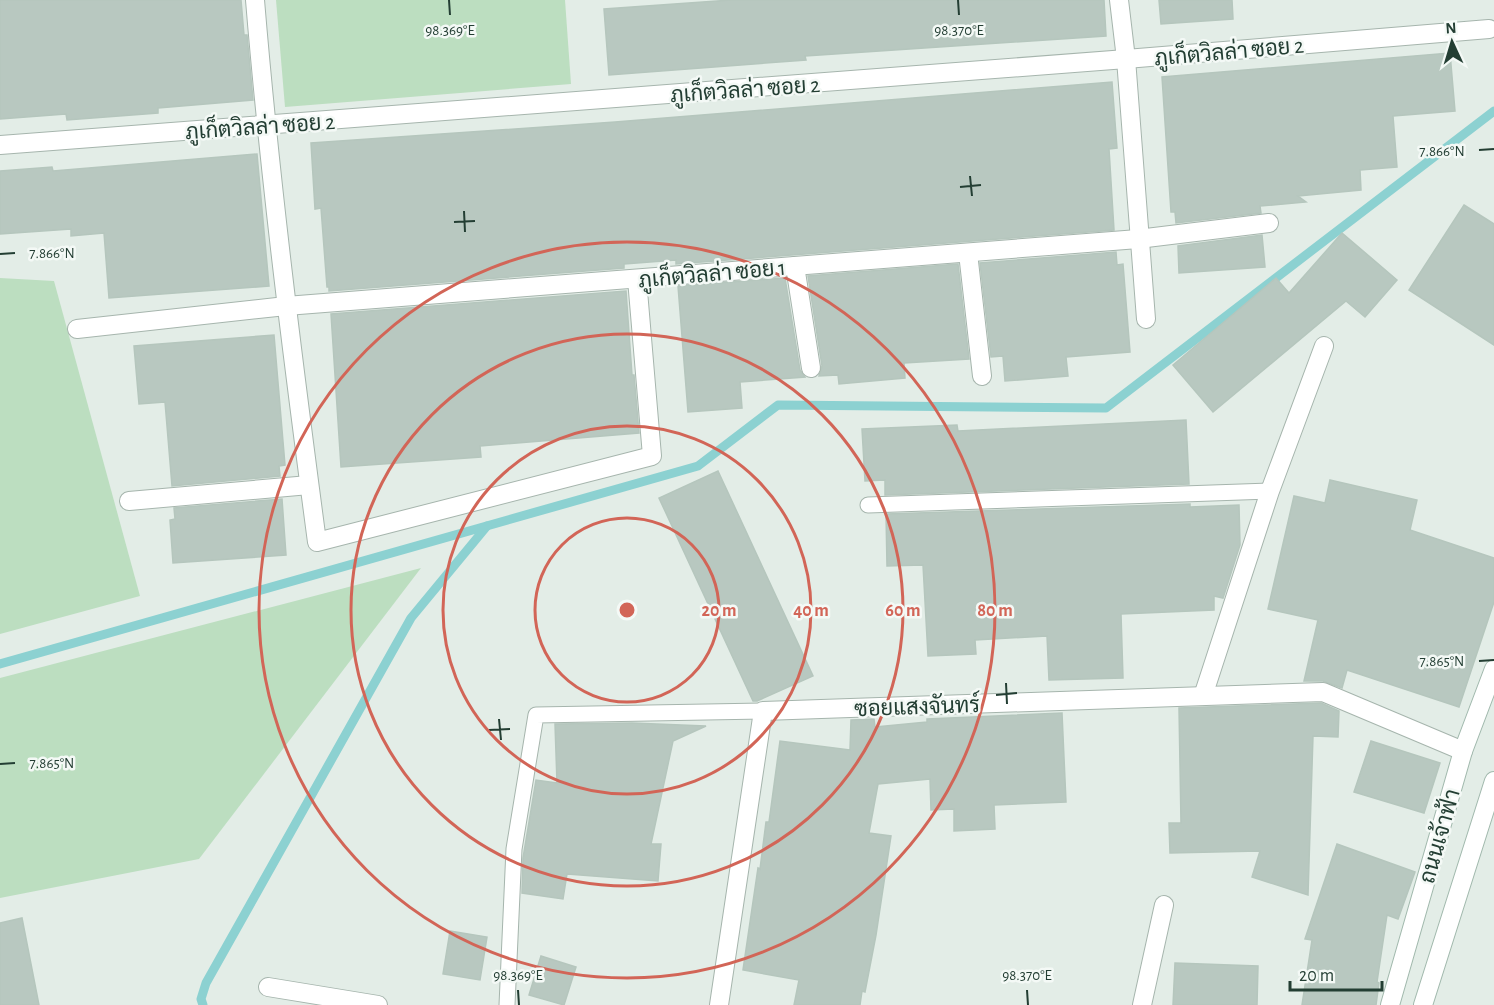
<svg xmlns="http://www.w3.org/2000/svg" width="1494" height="1005" viewBox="0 0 1494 1005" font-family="'Alegreya Sans',Sarabun,sans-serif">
<rect width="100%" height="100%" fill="#e3ede7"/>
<g fill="#bcdec0">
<path d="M276,0H565L571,84L285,107Z"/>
<path d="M0,278L54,281L140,596L0,634Z"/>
<path d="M421,568L199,859L0,898V678Z"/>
</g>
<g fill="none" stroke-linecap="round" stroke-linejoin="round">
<g stroke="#8cd1d1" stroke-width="9">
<path d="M0,664L698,466L778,405L1106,408L1494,111"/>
<path d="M203,1005L201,999L206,983L411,618L487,526"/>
</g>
</g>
<g fill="#b8c8c0" stroke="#b5c6bd" stroke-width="1.5">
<path d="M0,0H241L244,35H247L253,100L158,108V113L67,120L66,114L0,119Z"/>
<path d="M731,0H1104L1106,36L805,56L806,60L609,75L604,9Z"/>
<path d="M1159,0H1232L1233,19L1161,24Z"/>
<path d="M1450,53L1455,111L1393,116L1397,167L1360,170L1361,190L1298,196L1306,202L1260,206L1261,213L1176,223L1175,212H1171L1162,77Z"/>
<path d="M1112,82L1117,148L1109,149L1114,230L676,264V260L624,264V268L329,291V287H327L321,208L315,209L311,143L615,122Z"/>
<path d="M257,154L269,286L109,298L104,233L71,236V229L0,234V171L52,167L53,171Z"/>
<path d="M1464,205L1494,224V345L1409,290Z"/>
<path d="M1342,233L1397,280L1365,317L1346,301L1213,412L1173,365L1276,278L1289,293Z"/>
<path d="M1262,235L1265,267L1179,273L1178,246Z"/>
<path d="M1116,252L1117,265L1123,264L1130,352L1066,357L1068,376L1005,381L1003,356L991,357L980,263Z"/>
<path d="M958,264L969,359L904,363L905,378L839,384L838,375L819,376L822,366L808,276Z"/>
<path d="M785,278L800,370L805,377L740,382L742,408L688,412L678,286Z"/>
<path d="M626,291L632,375H634L639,433L480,446L481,457L341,467L331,314Z"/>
<path d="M274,335L285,465L279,466L280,476L172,486L165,402L139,404L134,346Z"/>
<path d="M1186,420L1189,484L885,495V480L865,481L862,429L957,425L958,431Z"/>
<path d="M718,471L813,676L757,701H753L659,498Z"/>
<path d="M1330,480L1417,500L1410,530L1494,558V602L1459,707L1347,670L1342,688L1323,681H1304L1318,620L1268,609L1294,496L1325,503Z"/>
<path d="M282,499L286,555L173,563L170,520L175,519L174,508Z"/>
<path d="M1190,504V507L1239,505L1240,545L1223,598L1214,596V610L1121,614L1123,678L1049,680L1047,636L975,640L976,654L928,656L923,565L887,566L886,514Z"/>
<path d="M1321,703L1339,711L1338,737L1313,736L1308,895L1252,877L1260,851L1170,853L1169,823H1181L1179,708Z"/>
<path d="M1062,713L1066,802L994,805L995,829L954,831V809L931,810L930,779L878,784L869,833L891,836L876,935L865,992L862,991L860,1005H794L799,980L743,970L758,868L760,869L766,822H769L780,741L850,750L851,720L874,719L875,727L927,722V719Z"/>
<path d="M632,723L706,726L673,741L651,844H661L658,881L567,874L563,899L522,893L523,858L536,780L557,783L555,724Z"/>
<path d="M1371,741L1440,763L1424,813L1354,792Z"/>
<path d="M1337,844L1415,872L1398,919L1387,915L1377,982L1379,983L1376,1005H1302L1312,940L1305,939Z"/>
<path d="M22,918L39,1005H0V923Z"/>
<path d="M450,931L487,937L480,980L443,974Z"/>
<path d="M541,956L576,967L564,1005L529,995Z"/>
<path d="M1175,963L1258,966L1257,1005H1173Z"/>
</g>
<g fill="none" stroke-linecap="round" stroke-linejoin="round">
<g stroke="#a6b5ad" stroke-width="17">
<g id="service">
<path d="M868,505L1270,491"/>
<path d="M507,1005L514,849L536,715L763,711"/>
</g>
</g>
<g stroke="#a6b5ad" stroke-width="20">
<g id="minor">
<path d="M255,0C270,181 293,361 317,542L652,456L637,279"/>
<path d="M1119,0L1126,59L1146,319"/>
<path d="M0,145L1126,59L1489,29"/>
<path d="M968,253L982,376"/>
<path d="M795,266L811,368"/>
<path d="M77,329L286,306L1138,239L1269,223"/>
<path d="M129,501L309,485"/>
<path d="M1203,696L1270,491L1324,346"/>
<path d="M268,987L378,1005"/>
<path d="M719,1005L763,711L1323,692L1463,751"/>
<path d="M1142,1005L1164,905"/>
</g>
</g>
<g stroke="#a1b9ad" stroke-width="20">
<g id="secondary">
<path d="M1390,1005L1463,751L1494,669"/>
<path d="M1423,1005L1494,781"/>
</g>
</g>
<use href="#service" stroke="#fff" stroke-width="15"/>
<use href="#minor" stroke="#fff" stroke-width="18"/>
<use href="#secondary" stroke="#fff" stroke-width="18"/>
</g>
<path fill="none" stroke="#233e33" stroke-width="2" d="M449,0L450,15M958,0L959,15M1479,150L1494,149M970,176L972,196M960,187L981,185M464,211L465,232M454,222L475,221M0,254L15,253M1479,661L1494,660M1006,683L1007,704M996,695L1017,693M499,719L501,740M489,730L510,729M0,764L15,763M518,990L519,1005M1027,990L1028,1005"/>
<g fill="none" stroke="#d26557" stroke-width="3">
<circle cx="627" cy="610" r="92"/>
<circle cx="627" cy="610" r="184"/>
<circle cx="627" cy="610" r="276"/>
<circle cx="627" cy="610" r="368"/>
</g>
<g text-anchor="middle" stroke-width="5" stroke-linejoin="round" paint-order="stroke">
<g font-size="22" fill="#233e33" stroke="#f4f9f6">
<text transform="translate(1229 51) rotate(-5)" y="8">ภูเก็ตวิลล่า ซอย 2</text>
<text transform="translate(745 89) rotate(-4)" y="8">ภูเก็ตวิลล่า ซอย 2</text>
<text transform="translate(260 126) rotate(-4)" y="8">ภูเก็ตวิลล่า ซอย 2</text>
<text transform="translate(712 273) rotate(-5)" y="8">ภูเก็ตวิลล่า ซอย 1</text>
<text transform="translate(917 706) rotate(-2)" y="8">ซอยแสงจันทร์</text>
<text transform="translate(1439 836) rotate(-74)" y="8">ถนนเจ้าฟ้า</text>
</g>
</g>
<g font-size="15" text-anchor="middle" fill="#233e33" stroke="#f4f9f6" stroke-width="5" stroke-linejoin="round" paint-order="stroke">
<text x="450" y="35">98.369°E</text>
<text x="959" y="35">98.370°E</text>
<text x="1442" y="156">7.866°N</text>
<text x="52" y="258">7.866°N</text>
<text x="1442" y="666">7.865°N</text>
<text x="52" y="768">7.865°N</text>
<text x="518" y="980">98.369°E</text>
<text x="1027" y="980">98.370°E</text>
</g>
<circle cx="627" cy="610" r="9" fill="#d26557" stroke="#f4f9f6" stroke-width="3"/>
<g font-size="18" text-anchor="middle" font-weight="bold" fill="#d26557" stroke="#f4f9f6" stroke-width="5" stroke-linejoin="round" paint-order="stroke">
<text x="719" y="616">20 m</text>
<text x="811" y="616">40 m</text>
<text x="903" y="616">60 m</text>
<text x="995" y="616">80 m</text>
</g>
<g transform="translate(1452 42) rotate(356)" stroke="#f4f9f6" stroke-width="4.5" paint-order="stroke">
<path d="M0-4.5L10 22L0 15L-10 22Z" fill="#233e33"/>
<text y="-9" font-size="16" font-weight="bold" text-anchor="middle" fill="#233e33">N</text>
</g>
<path d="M1290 981v9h92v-9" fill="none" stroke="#233e33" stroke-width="3"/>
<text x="1299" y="981" font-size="18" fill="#233e33" stroke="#f4f9f6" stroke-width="4.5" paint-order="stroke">20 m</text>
</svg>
